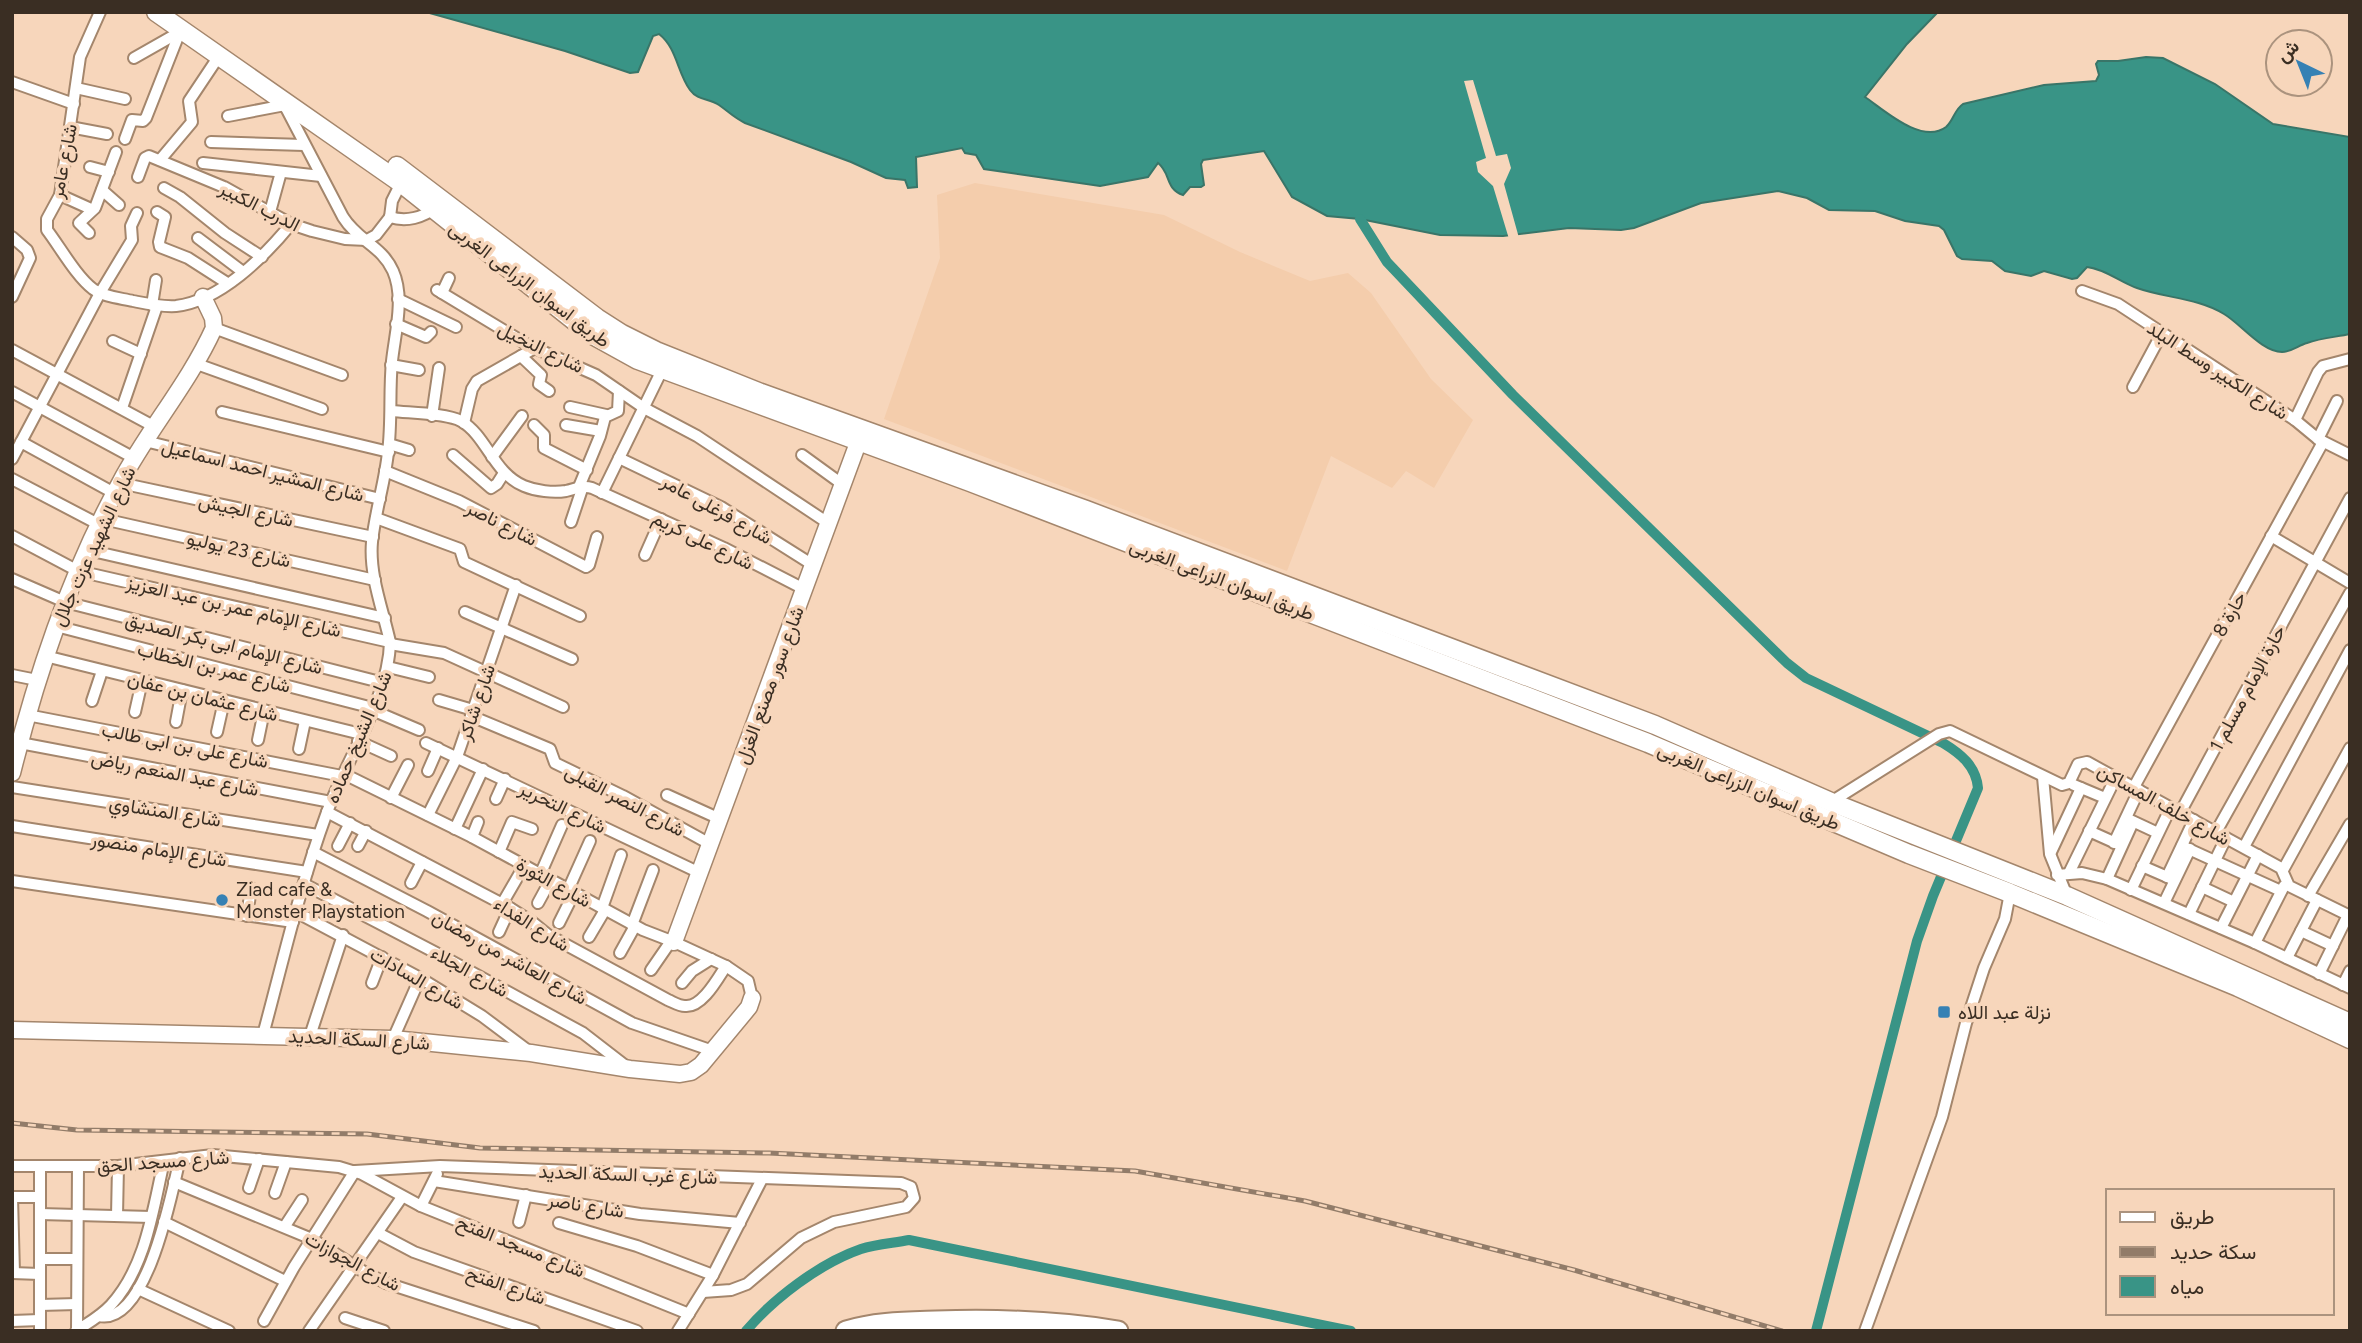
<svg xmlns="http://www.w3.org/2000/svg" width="2362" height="1343" viewBox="0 0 2362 1343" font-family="Figtree,Vazirmatn,sans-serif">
<rect width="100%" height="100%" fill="#f7d6bb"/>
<path fill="#f4cdac" d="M975,183L1164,215L1240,252L1310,281L1348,273L1371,293L1431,379L1473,420L1434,488L1406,471L1392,488L1331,456L1287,571L884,419L940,258L937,195Z"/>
<path fill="#399486" stroke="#397568" stroke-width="2" d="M426,12H1938L1907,44L1865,97C1884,110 1922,145 1946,127C1954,120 1954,110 1963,104L2044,85L2096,81L2099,75L2096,64L2098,61H2118L2146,57L2163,58L2215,84L2273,124L2350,137V334C2336,337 2321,338 2307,343C2299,345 2291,352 2282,352C2262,352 2241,324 2224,314C2198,298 2165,298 2137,288C2120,282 2105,269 2087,267L2077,278L2072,279L2044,271L2031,276L2005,271L1992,261L1962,259L1957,256L1944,230L1939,226L1905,221L1875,211L1829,210L1807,198L1778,191L1701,203L1634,228L1621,230L1569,228L1503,236L1440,235L1360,219L1327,216L1292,197L1264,151L1203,160L1201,164L1204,185L1201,187H1190L1183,195C1165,189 1171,173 1158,163L1148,177L1100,186L984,169L976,155L965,153L962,148L916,157L917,187L908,188L905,180L886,178L851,162L745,123C733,117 729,112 719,105C709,98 698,101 690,90C677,72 677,48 659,34L653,36L638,72L630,73L565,51Z"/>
<path fill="#f7d6bb" d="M1473,80L1496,156L1507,154L1511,168L1504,184L1519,238L1509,239L1493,186L1478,172L1476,162L1486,158L1464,81Z"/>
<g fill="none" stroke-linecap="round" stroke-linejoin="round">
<g stroke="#399486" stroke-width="10">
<path d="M1360,219L1387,262L1513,395L1787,663L1806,678L1943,743C1961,754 1976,766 1978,788L1933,896L1917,941L1816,1331"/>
<path d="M746,1331C773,1299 820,1263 861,1249C876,1244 894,1243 909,1240L1351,1331"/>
</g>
<g stroke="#a4866c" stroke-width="14">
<g id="street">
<path d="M100,12L80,57L60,195L47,219V230C60,247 76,276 93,289C104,297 120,298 133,301C148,304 161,307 176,306C220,301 264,257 291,224"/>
<path d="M134,58L178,33"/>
<path d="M12,82L74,104"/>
<path d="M76,88L125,99"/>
<path d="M228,116L285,105"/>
<path d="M70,127L107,134"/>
<path d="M125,139L132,120L143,121L146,118L181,29"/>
<path d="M211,142L304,145"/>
<path d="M160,160L192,122L189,101L219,56"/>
<path d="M203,163L321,176"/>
<path d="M90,167L109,172"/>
<path d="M138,177L145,158L149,156L224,187L291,224L312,231L345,239L367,240L376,235L390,217"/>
<path d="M164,188L180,197L225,233L262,257"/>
<path d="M102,190L119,205"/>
<path d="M60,195L91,209L95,208L116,152"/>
<path d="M157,212L165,217L159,242L160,247L188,258L227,283"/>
<path d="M270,212L281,172"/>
<path d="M390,217C406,222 423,218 436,207"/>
<path d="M390,217L392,201L402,181"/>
<path d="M89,233L79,223L94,209"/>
<path d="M12,237L27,250L30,258L12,297"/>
<path d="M198,238L243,272"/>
<path d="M437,290L528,345L596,375L644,408L697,436L828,523"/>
<path d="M2082,291L2118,304L2295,420L2318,439L2350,455"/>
<path d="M442,293L449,278"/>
<path d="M398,299L456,327"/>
<path d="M152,305L156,280"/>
<path d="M396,324L426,337L431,332"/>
<path d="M214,328L342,375"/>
<path d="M113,341L141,354"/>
<path d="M12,350L155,427"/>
<path d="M521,356L541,375L539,384L549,391"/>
<path d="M194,363L322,409"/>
<path d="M391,365L419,370"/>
<path d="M2133,387L2162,333"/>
<path d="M12,392L134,458"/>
<path d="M570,407L606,415"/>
<path d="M122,408L157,306"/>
<path d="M392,411C410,413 446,413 461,421C487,436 493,473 524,486C536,491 553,493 566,491C576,489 582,485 592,488L724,548L804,589"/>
<path d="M222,412L389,452"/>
<path d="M432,416L439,368"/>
<path d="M2295,420L2318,372L2323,366L2350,359"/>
<path d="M464,423L472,389L477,381L535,348"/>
<path d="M534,425L544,435V448L587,470"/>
<path d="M566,425L601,431"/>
<path d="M2318,439L2337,401"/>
<path d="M145,441L380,499"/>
<path d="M21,442L114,493"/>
<path d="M389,444L409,450"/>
<path d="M453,455L491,488L497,484L504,473"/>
<path d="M802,455L842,484"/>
<path d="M492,457L522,416"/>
<path d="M619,458L721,507L813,565"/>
<path d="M12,459L100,293L132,240L131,226L137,213"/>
<path d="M385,471L459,501L586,567L589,565L597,537"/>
<path d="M12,479L100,525"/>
<path d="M120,483L373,537"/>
<path d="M579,487L600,436L605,417L618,411L619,391"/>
<path d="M602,493L662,370"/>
<path d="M376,518L460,549L464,562L580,616"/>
<path d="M103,519L375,580"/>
<path d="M571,522L583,486"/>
<path d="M12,536L78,571L390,642"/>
<path d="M2271,536L2350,583"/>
<path d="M88,550L385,618"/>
<path d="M645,555L661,519"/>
<path d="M12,579L65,602L384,683"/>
<path d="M465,612L572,659"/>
<path d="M56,626L373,708"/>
<path d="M390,644L444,653L563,707"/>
<path d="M45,656L361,734"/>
<path d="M388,667L429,677"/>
<path d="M12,675L37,680"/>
<path d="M439,700L473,710"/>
<path d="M92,701L102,671"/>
<path d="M372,710L419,730"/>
<path d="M135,712L142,681"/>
<path d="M27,715L342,776"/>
<path d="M471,716L550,749L555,763L623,796L710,844"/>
<path d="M176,722L182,690"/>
<path d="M217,732L224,701"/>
<path d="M258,740L264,711"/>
<path d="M358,741L391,756"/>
<path d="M20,743L331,802"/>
<path d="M426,743L700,873"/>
<path d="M299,749L305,721"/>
<path d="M428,771L438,748"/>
<path d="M344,774L472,837L643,930L674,942L726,966L748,981L752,998"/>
<path d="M2043,777L2050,854L2067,896"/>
<path d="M2074,785L2105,798"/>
<path d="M12,787L318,835"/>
<path d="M2134,787L2323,442"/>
<path d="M667,795L720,819"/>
<path d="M391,798L408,765"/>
<path d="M496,799L505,779"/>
<path d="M1831,802L1939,734L1950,731L2062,785L2069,783L2078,764L2087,762L2281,868L2289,886L2350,916"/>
<path d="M327,812L510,908L532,922L548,935L668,1000C673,1002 679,1006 685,1006C702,1008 718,978 726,966"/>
<path d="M2180,813L2350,498"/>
<path d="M428,815L457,757L516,585"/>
<path d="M2128,819L2158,833"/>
<path d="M12,826L307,872"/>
<path d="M455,829L483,769"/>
<path d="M2089,831L2118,844"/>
<path d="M2216,832L2350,593"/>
<path d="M472,837L478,822"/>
<path d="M2114,843L2139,790"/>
<path d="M338,846L350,823"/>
<path d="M358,846L366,831"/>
<path d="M2182,846L2281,891"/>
<path d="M2244,847L2350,650"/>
<path d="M313,852L427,911L632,1023L713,1051"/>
<path d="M499,852L512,822L532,829"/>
<path d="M2051,852L2081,788"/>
<path d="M2142,866L2172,879"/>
<path d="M2283,870L2350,748"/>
<path d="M2069,873L2116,777"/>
<path d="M540,875L562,825"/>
<path d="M2057,875L2082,873L2107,879L2255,943L2350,988"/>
<path d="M2167,877L2194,820"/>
<path d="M2107,879L2133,822"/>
<path d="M12,881L293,922"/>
<path d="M411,883L422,862"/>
<path d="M304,884L442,956L583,1033L627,1067"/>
<path d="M2202,887L2234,902"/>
<path d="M568,890L590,841"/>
<path d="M2131,890L2171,807"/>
<path d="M2308,896L2350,824"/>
<path d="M538,903L550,881"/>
<path d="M2164,903L2190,849"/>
<path d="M502,904L524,866"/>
<path d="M602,908L621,855"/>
<path d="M296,912L420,978L482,1016L530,1052"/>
<path d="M2189,914L2226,838"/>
<path d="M247,916L251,888"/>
<path d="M559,923L574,893"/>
<path d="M632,925L653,870"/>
<path d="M2221,928L2258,855"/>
<path d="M2301,931L2333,946"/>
<path d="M499,932L510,908"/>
<path d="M589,937L605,910"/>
<path d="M2255,943L2284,886"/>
<path d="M620,953L635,926"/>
<path d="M2287,958L2317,900"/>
<path d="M651,970L671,941"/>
<path d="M2319,974L2348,915"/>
<path d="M372,983L382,957"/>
<path d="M682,983L692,971L711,959"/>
<path d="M2343,985L2350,971"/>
<path d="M263,1035C283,961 300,886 326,815C345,761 389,698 390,642C383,610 369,575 372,542C375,512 385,482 388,452C392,422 389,391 392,361C395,333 405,298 393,271C382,246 358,241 343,217L285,106"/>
<path d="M310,1036L343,935"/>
<path d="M393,1039L420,978"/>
<path d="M12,1166H118L213,1155L339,1167L362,1174L421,1206L689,1314"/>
<path d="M355,1171L440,1166L901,1183L911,1187L914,1198L906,1207L834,1222L801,1238L747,1284L731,1290L703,1292"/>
<path d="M434,1181L640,1214L740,1223"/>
<path d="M174,1182L312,1239L364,1272L386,1283L534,1331"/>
<path d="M249,1188L259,1159"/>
<path d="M275,1193L286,1162"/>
<path d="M12,1197L14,1273"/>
<path d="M12,1197H40"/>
<path d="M421,1206L437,1174"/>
<path d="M40,1214L151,1217"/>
<path d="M117,1216L118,1166"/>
<path d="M164,1222L285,1281"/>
<path d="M519,1222L526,1195"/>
<path d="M559,1223L637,1246L713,1275"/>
<path d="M285,1226L302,1200"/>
<path d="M378,1233L414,1252L637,1331"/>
<path d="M40,1259H77"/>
<path d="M12,1273L40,1274"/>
<path d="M138,1289L229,1331"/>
<path d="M40,1305L77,1304"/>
<path d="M99,1316C147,1326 172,1192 180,1158"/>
<path d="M345,1318L384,1331"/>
<path d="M12,1321L40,1320"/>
<path d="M264,1321L294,1267L355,1171"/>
<path d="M40,1331V1167"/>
<path d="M76,1331C88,1323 101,1316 111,1305C146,1267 153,1209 164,1161"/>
<path d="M77,1331L78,1166"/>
<path d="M309,1331L402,1197"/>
<path d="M678,1331L713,1275L762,1179"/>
<path d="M1865,1331L1942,1117L1966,1023L1984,968L2005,919L2010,893"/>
</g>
</g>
<g stroke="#a4866c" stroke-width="19">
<g id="secondary">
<path d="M12,773C37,673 70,574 120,483C148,430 189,383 214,328L213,318L203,297"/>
<path d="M674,942L862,432"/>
<path d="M12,1030L393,1039L531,1053L630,1069L680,1074L691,1072L701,1065L749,1007L752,998"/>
</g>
</g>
<g stroke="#a4866c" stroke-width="21">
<g id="primary">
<path d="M156,12L401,183L591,334L638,360L970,482L1648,743L1909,854L2010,893L2238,987L2350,1039"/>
<path d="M397,166L597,318L622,334L656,351L761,393L1086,510L1655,725L1831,802L2067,896L2350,1023"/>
</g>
</g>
<g stroke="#a4866c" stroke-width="23">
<path id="highway" d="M846,1331C875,1322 906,1322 936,1321C997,1319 1058,1321 1118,1331"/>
</g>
<use href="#street" stroke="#fff" stroke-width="10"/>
<use href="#secondary" stroke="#fff" stroke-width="16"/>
<use href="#primary" stroke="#fff" stroke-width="18"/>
<use href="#highway" stroke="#fff" stroke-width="19"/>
<g stroke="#927c69" stroke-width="5">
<path id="rail" d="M12,1123L77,1130L367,1134L480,1148L769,1153L1135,1171L1305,1201L1574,1270L1782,1331"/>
</g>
<use href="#rail" stroke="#f7d6bb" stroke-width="2.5" stroke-dasharray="8" stroke-linecap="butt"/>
</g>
<g fill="#3681b4" stroke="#f7d6bb" stroke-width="2.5">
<circle cx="222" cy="900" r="7"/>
<rect x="1937" y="1005" width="14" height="14" rx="3.5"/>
</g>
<g text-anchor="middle" stroke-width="7" stroke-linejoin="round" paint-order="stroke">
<g font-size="19" fill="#3a2e23" stroke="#f7d6bb">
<text transform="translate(63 161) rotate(-79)" y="7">شارع عامر</text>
<text transform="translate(260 206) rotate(27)" y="7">الدرب الكبير</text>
<text transform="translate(530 284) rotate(37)" y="7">طريق اسوان الزراعى الغربى</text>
<text transform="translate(541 347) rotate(26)" y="7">شارع النخيل</text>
<text transform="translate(2218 370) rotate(33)" y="7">شارع الكبير وسط البلد</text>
<text transform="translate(263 470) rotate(14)" y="7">شارع المشير احمد اسماعيل</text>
<text transform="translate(717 509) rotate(29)" y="7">شارع فرغلى عامر</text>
<text transform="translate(246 510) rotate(12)" y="7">شارع الجيش</text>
<text transform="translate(502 523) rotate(27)" y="7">شارع ناصر</text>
<text transform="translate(703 540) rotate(26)" y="7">شارع على كريم</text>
<text transform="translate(93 546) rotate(-65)" y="7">شارع الشهيد عزت جلال</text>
<text transform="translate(239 549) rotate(13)" y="7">شارع 23 يوليو</text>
<text transform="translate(1222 579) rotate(21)" y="7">طريق اسوان الزراعى الغربى</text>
<text transform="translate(234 606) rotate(13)" y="7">شارع الإمام عمر بن عبد العزيز</text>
<text transform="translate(2229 614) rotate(-61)" y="7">حارة 8</text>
<text transform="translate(224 643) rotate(14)" y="7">شارع الإمام ابى بكر الصديق</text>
<text transform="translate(214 667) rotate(14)" y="7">شارع عمر بن الخطاب</text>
<text transform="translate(769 685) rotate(-70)" y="7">شارع سور مصنع الغزل</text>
<text transform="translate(2247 688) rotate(-62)" y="7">حارة الإمام مسلم 1</text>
<text transform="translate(203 696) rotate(14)" y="7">شارع عثمان بن عفان</text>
<text transform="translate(476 702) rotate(-71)" y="7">شارع شاكر</text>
<text transform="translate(358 737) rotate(-67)" y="7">شارع الشيخ حماده</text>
<text transform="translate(185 745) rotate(11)" y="7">شارع على بن ابى طالب</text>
<text transform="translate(175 773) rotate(11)" y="7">شارع عبد المنعم رياض</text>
<text transform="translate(1749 786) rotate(23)" y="7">طريق اسوان الزراعى الغربى</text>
<text transform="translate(625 800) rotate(28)" y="7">شارع النصر القبلى</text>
<text transform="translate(2164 804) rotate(29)" y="7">شارع خلف المساكن</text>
<text transform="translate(563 807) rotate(26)" y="7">شارع التحرير</text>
<text transform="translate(165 811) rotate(9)" y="7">شارع المنشاوي</text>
<text transform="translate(159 849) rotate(9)" y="7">شارع الإمام منصور</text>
<text transform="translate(554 882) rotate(29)" y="7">شارع الثورة</text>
<text transform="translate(532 924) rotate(32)" y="7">شارع الفداء</text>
<text transform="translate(510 957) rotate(29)" y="7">شارع العاشر من رمضان</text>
<text transform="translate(470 971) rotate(29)" y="7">شارع الجلاء</text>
<text transform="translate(417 978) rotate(30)" y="7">شارع السادات</text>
<text transform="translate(359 1039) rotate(3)" y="7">شارع السكة الحديد</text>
<text transform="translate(163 1161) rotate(-4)" y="7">شارع مسجد الحق</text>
<text transform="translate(628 1174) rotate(2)" y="7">شارع غرب السكة الحديد</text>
<text transform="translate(586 1205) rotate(9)" y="7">شارع ناصر</text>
<text transform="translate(521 1246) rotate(22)" y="7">شارع مسجد الفتح</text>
<text transform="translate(353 1261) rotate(28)" y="7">شارع الجوازات</text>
<text transform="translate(506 1285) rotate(19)" y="7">شارع الفتح</text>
</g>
<g font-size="19" fill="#3a2e23" stroke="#f7d6bb" text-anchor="start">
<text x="236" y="896">Ziad cafe &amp;<tspan x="236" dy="22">Monster Playstation</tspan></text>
<text x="1958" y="1019">نزلة عبد اللاه</text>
</g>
</g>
<rect width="2362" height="1343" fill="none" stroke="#3a2e23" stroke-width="28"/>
<rect x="2106" y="1189" width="228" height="126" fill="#f7d6bb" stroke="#ab937e" stroke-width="2"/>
<rect x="2120" y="1212" width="35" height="10" fill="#ffffff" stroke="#ab937e" stroke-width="2"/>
<text x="2170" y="1224" font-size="21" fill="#3a2e23">طريق</text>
<rect x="2120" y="1247" width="35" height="10" fill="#927c69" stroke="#ab937e" stroke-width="2"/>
<text x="2170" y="1259" font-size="21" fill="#3a2e23">سكة حديد</text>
<rect x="2120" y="1276" width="35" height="21" fill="#399486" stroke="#ab937e" stroke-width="2"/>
<text x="2170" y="1294" font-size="21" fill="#3a2e23">مياه</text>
<g transform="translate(2299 63) rotate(317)"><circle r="33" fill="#f7d6bb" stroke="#ab937e" stroke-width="2"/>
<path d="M0-5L12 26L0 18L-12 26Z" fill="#3681b4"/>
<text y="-10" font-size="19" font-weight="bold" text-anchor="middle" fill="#3a2e23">ش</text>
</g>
</svg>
